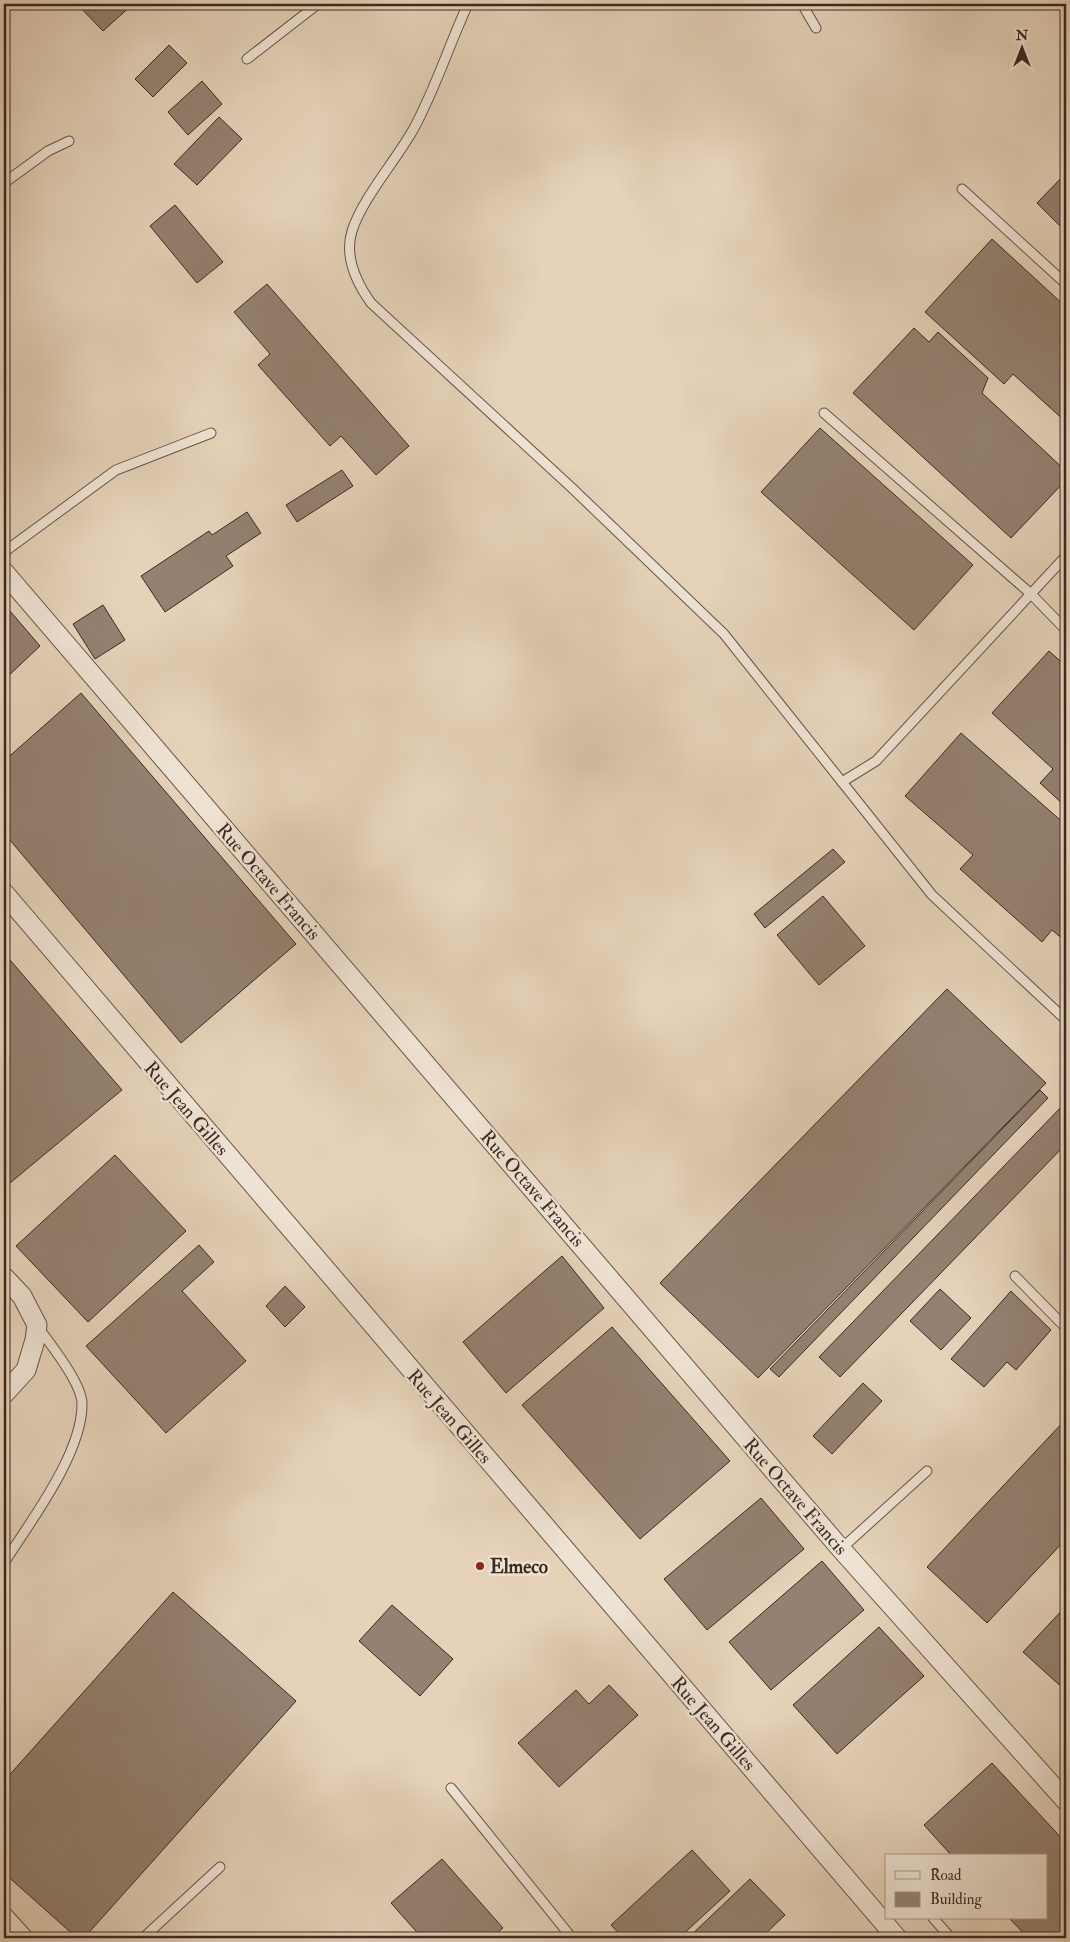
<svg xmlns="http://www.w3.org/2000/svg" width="1070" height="1942" viewBox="0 0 1070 1942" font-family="'IM FELL Double Pica',serif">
<rect width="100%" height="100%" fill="#e5d2b9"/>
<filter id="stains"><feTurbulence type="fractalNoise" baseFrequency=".004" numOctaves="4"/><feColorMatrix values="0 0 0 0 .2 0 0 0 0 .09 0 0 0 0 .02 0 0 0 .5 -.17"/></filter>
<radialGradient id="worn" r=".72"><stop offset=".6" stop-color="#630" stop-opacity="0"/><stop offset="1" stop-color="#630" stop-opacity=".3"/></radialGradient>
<g fill="#948171" stroke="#3c2922">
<path d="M77,4H133L103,31Z"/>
<path d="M169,45L187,63L153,97L135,79Z"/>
<path d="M202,81L222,104L188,135L168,112Z"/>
<path d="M219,117L242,139L197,185L174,164Z"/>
<path d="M1066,173V232L1037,203Z"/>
<path d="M175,205L223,262L197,283L150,226Z"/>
<path d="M992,239L1066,307V422L1013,374L1004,384L925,312Z"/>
<path d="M267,284L409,446L376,475L341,436L330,446L258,365L270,354L234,312Z"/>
<path d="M914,328L929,342L938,332L988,378L982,393L1066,471V480L1011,538L853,393Z"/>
<path d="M820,428L973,565L914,630L761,492Z"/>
<path d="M342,470L353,486L297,522L286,505Z"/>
<path d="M247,512L261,533L226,556L233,566L165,612L141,576L209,531L212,535Z"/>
<path d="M4,604L40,646L4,680Z"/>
<path d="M103,605L125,640L95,659L73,624Z"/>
<path d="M1049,651L1066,666V807L1040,783L1053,769L992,713Z"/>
<path d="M81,693L296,944L181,1043L4,833V761Z"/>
<path d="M961,733L1066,825L1065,941L1052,930L1042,942L960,869L973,855L905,796Z"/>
<path d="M833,849L845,862L765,928L754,914Z"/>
<path d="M823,896L865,946L819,985L777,935Z"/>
<path d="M4,953L122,1090L4,1188Z"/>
<path d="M947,989L1046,1083L758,1378L660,1283Z"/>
<path d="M1040,1090L1048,1098L779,1377L770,1369Z"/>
<path d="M1066,1102V1144L840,1377L819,1357Z"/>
<path d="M115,1155L186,1231L88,1322L16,1246Z"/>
<path d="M199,1245L214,1262L182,1291L246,1361L166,1433L86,1346Z"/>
<path d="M562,1256L604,1308L506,1393L463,1342Z"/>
<path d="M285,1286L305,1307L285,1327L266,1306Z"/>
<path d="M940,1289L971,1318L941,1350L910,1321Z"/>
<path d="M1011,1291L1051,1330L1016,1370L1007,1362L984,1387L951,1359Z"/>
<path d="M612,1327L730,1461L640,1539L522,1405Z"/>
<path d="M863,1383L882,1401L832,1454L813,1436Z"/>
<path d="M1066,1419V1539L987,1623L927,1567Z"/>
<path d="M761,1498L804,1549L707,1630L664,1579Z"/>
<path d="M822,1561L864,1610L771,1690L729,1642Z"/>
<path d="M173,1592L296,1701L84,1938H77L4,1873V1781Z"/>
<path d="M392,1605L453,1659L420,1696L359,1641Z"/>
<path d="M1066,1606V1691L1023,1652Z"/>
<path d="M879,1627L924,1676L837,1754L793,1705Z"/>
<path d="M609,1685L638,1715L559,1787L518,1743L576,1690L589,1704Z"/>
<path d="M992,1763L1066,1843V1938H1028L1009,1918H1046V1856H952L924,1825Z"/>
<path d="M692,1850L730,1891L679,1938H623L611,1925Z"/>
<path d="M442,1859L503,1928L491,1938H422L391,1903Z"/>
<path d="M750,1879L785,1915L761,1938H688Z"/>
</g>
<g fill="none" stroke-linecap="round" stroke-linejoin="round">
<g stroke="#665348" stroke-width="11">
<g id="lane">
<path d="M468,4C449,45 435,90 413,130C396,160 362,199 352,231C344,257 356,282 371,303L572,488L724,634L842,782"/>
<path d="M802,4L816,28"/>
<path d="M247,59L318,4"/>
<path d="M4,183L48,151L69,141"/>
<path d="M962,189L1066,284"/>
<path d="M824,413L1031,594L1066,630"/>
<path d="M4,552L116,470L211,433"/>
<path d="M1066,556L876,761L842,782L932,895L1066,1020"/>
<path d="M1015,1276L1066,1328"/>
<path d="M841,1549L927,1471"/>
<path d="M4,1563C30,1522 83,1453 82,1403C81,1382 50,1344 38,1327"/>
<path d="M451,1788L572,1938"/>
<path d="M933,1918L951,1938"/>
<path d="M143,1938L220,1867"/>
</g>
</g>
<g stroke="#665348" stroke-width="21">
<g id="street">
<path d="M4,572L841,1549L1066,1801"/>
<path d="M4,893L897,1938"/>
<path d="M4,1277L22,1296L37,1325L35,1340L26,1370L4,1394"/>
<path d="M4,1917L23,1938"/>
</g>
</g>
<use href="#lane" stroke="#eee2d2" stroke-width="9"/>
<use href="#street" stroke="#eee2d2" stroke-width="19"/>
</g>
<circle fill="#8f2418" stroke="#eee2d2" stroke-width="2" cx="480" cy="1566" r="5"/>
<g text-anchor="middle" stroke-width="5" stroke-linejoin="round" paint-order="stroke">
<g font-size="19" fill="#3c2922" stroke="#eee2d2">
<text transform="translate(269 881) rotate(49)" y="7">Rue Octave Francis</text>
<text transform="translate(187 1108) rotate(49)" y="7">Rue Jean Gilles</text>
<text transform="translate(533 1188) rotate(49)" y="7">Rue Octave Francis</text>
<text transform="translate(450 1416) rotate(49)" y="7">Rue Jean Gilles</text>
<text transform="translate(796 1496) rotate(49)" y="7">Rue Octave Francis</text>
<text transform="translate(714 1723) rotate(49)" y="7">Rue Jean Gilles</text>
</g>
<g font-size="19" font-weight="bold" fill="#3c2922" stroke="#eee2d2" text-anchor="start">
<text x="490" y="1573">Elmeco</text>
</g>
</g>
<rect width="1070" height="1942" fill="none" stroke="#e5d2b9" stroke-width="20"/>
<rect x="5" y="5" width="1060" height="1932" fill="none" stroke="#3c2922" stroke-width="2.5"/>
<rect x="10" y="10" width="1050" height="1922" fill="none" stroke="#3c2922"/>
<rect x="885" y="1854" width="162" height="65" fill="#eee2d2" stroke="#a7988c"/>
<rect x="895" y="1871" width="25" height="8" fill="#eee2d2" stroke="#a7988c"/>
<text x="930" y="1880" font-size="15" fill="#3c2922">Road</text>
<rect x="895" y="1892" width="25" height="15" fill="#948171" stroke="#a7988c"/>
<text x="930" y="1904" font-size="15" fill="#3c2922">Building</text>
<g transform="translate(1022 48)" stroke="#eee2d2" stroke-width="4" paint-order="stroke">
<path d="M0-4L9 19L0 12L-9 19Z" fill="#3c2922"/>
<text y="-8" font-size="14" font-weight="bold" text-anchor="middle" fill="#3c2922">N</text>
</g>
<rect width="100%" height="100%" filter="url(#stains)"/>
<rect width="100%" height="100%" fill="url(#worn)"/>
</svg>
